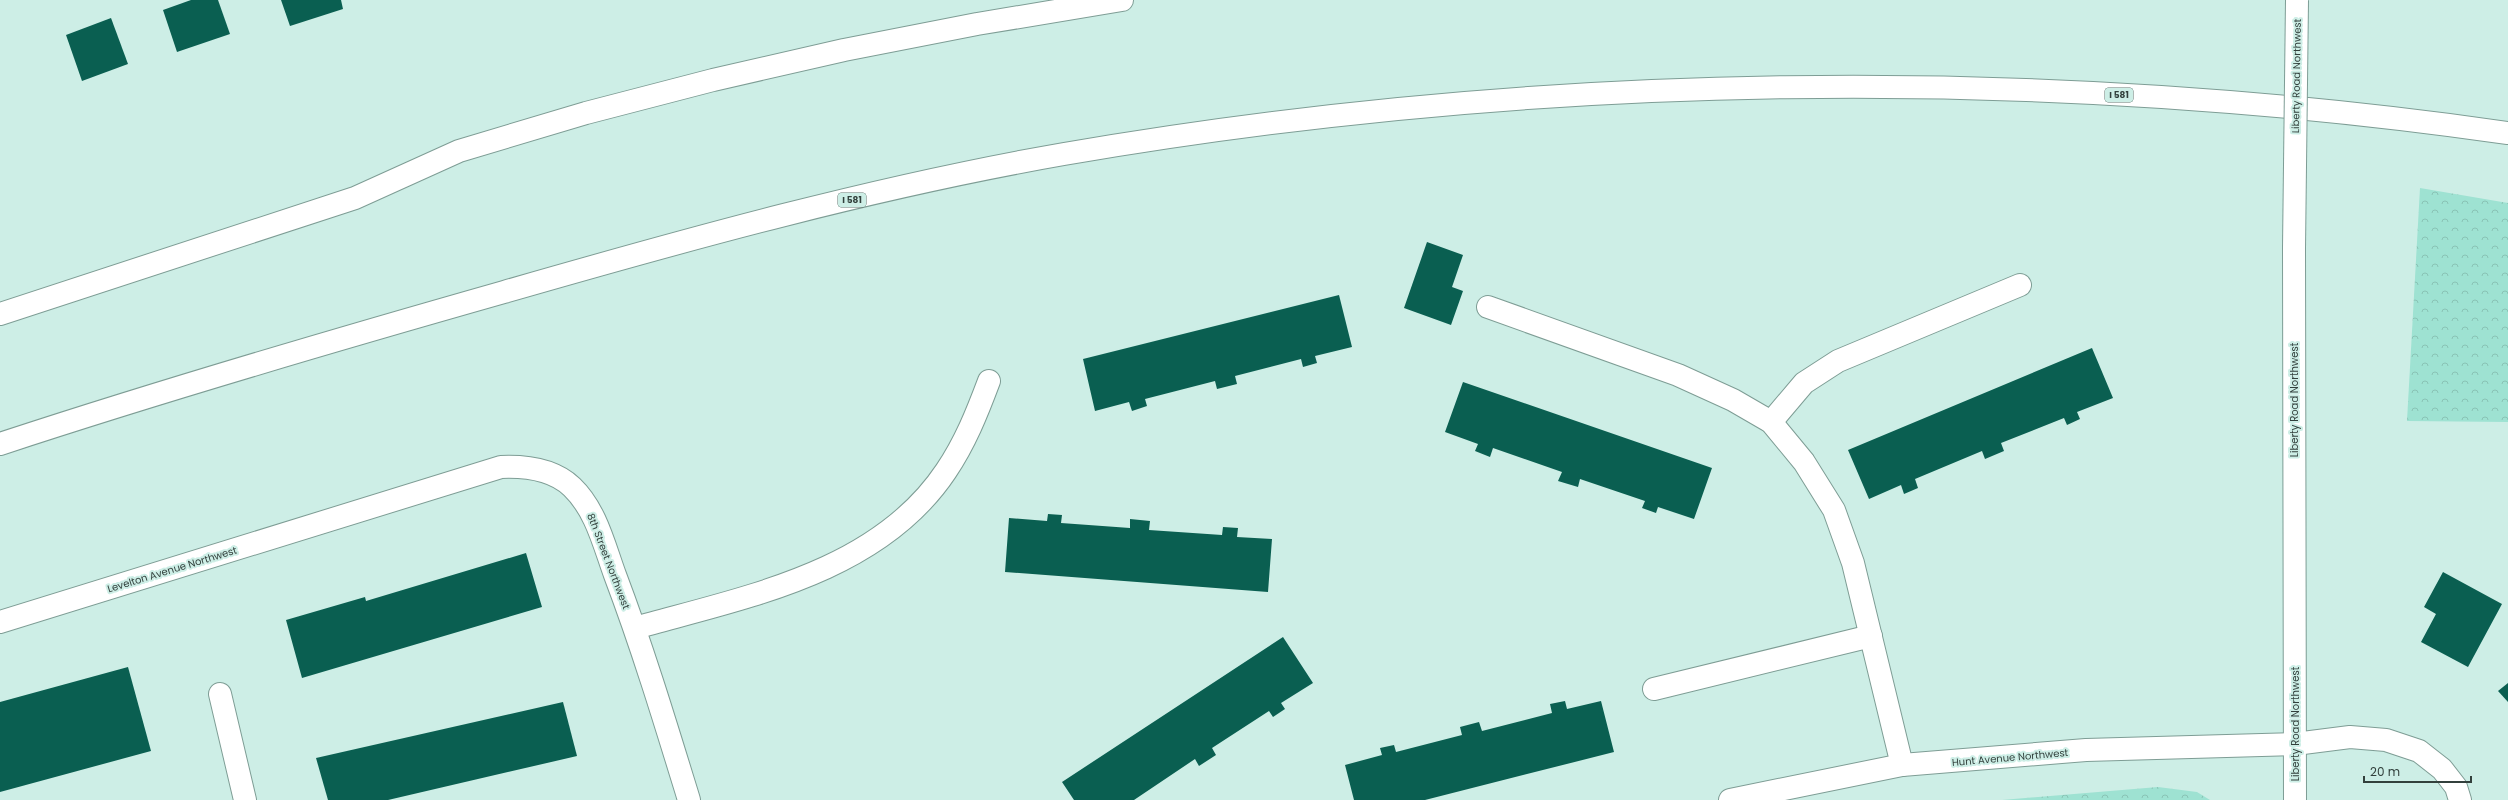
<svg xmlns="http://www.w3.org/2000/svg" width="2508" height="800" viewBox="0 0 2508 800" font-family="Poppins,sans-serif">
<defs>
<pattern id="forest-crowns" width="20" height="18" patternUnits="userSpaceOnUse"><rect width="20" height="18" fill="#9ee2d2"/><path d="M2 6a3 3 0 1 1 6 0M12 15a3 3 0 1 1 6 0" fill="none" stroke="#89c3b5"/></pattern>
</defs>
<rect width="100%" height="100%" fill="#cdeee6"/>
<g fill="url(#forest-crowns)">
<path d="M2420,188L2508,203V422L2407,421Z"/>
<path d="M2158,787L2197,792L2210,800H2002Z"/>
</g>
<g fill="#0a5f51">
<path d="M191,0H218L230,34L177,52L163,10Z"/>
<path d="M281,0H341L343,9L290,26Z"/>
<path d="M111,18L128,64L82,81L66,35Z"/>
<path d="M1427,242L1463,255L1452,287L1463,291L1451,325L1404,308Z"/>
<path d="M1339,295L1352,347L1315,356L1317,363L1303,367L1301,359L1235,376L1237,384L1217,389L1215,381L1145,399L1147,406L1132,411L1129,402L1095,411L1083,359Z"/>
<path d="M2092,348L2113,398L2077,412L2080,419L2067,425L2064,418L2001,443L2004,451L1985,459L1982,451L1915,479L1918,488L1904,494L1901,485L1869,499L1848,450Z"/>
<path d="M1463,382L1712,468L1694,519L1658,507L1656,513L1642,508L1645,501L1580,479L1578,487L1558,481L1562,472L1493,448L1490,457L1475,451L1478,444L1445,432Z"/>
<path d="M1048,514L1062,515L1061,523L1130,528V519L1150,521L1149,530L1222,535L1223,527L1238,528L1237,537L1272,539L1268,592L1005,572L1009,518L1047,521Z"/>
<path d="M526,553L542,607L302,678L286,620L365,597L366,601Z"/>
<path d="M2443,572L2502,604L2468,667L2421,642L2436,614L2424,607Z"/>
<path d="M1283,637L1313,683L1281,703L1285,709L1273,717L1269,711L1212,748L1216,755L1199,766L1195,759L1134,800H1074L1062,782Z"/>
<path d="M128,667L151,751L0,792V702Z"/>
<path d="M2508,683V702L2498,691Z"/>
<path d="M1565,701L1567,709L1601,701L1614,752L1425,800H1354L1345,765L1382,755L1380,748L1394,745L1396,752L1462,735L1460,727L1479,722L1482,731L1552,713L1550,704Z"/>
<path d="M563,702L577,756L388,800H328L316,758Z"/>
</g>
<g fill="none" stroke-linecap="round" stroke-linejoin="round">
<g stroke="#7e9d95" stroke-width="24">
<g id="minor">
<path d="M2294,248L2295,800"/>
<path d="M1488,307L1678,375L1733,400L1771,422L1804,462L1834,510L1853,563L1902,765"/>
<path d="M1771,422L1804,383L1838,361L2020,285"/>
<path d="M0,622L501,467C525,466 553,469 572,487C596,510 604,545 615,575C643,649 666,725 689,800"/>
<path d="M635,628C745,597 878,573 946,471C965,443 977,413 989,381"/>
<path d="M1654,689L1871,636"/>
<path d="M220,694L245,800"/>
<path d="M1730,800L1902,765L2086,750L2295,744L2350,737L2386,740L2419,751L2442,769L2456,787L2460,800"/>
</g>
</g>
<g stroke="#7e9d95" stroke-width="24">
<g id="highway">
<path d="M0,314L355,198L459,151L586,113L713,80L844,50L977,24L1122,0"/>
<path d="M0,444C167,389 335,340 504,292C688,239 875,187 1064,154C1540,72 2030,65 2508,133"/>
</g>
</g>
<use href="#minor" stroke="#fff" stroke-width="22"/>
<use href="#highway" stroke="#fff" stroke-width="22"/>
<g stroke="#7e9d95" stroke-width="24" stroke-linecap="butt">
<path id="minor-bridge" d="M2294,248L2297,0"/>
</g>
<use href="#minor-bridge" stroke="#fff" stroke-width="22"/>
</g>
<g text-anchor="middle" stroke-width="4" stroke-linejoin="round" paint-order="stroke">
<g fill="#cdeee6" stroke="#60746f" stroke-width="1">
<rect x="2105" y="88" width="28" height="14" rx="3"/>
<rect x="838" y="193" width="28" height="14" rx="3"/>
</g>
<g font-size="9" font-weight="bold" fill="#32403c">
<text x="2119" y="98">I 581</text>
<text x="852" y="203">I 581</text>
</g>
<g font-size="10" fill="#32403c" stroke="#cdeee6">
<text transform="translate(2296 76) rotate(-89)" y="4">Liberty Road Northwest</text>
<text transform="translate(2294 400) rotate(-90)" y="4">Liberty Road Northwest</text>
<text transform="translate(609 561) rotate(69)" y="4">8th Street Northwest</text>
<text transform="translate(172 569) rotate(-17)" y="4">Levelton Avenue Northwest</text>
<text transform="translate(2295 724) rotate(-90)" y="4">Liberty Road Northwest</text>
<text transform="translate(2010 757) rotate(-5)" y="4">Hunt Avenue Northwest</text>
</g>
</g>
<path d="M2364 776v6h107v-6" fill="none" stroke="#32403c" stroke-width="2"/>
<text x="2370" y="776" font-size="12" fill="#32403c" stroke="#cdeee6" stroke-width="3" paint-order="stroke">20 m</text>
</svg>
